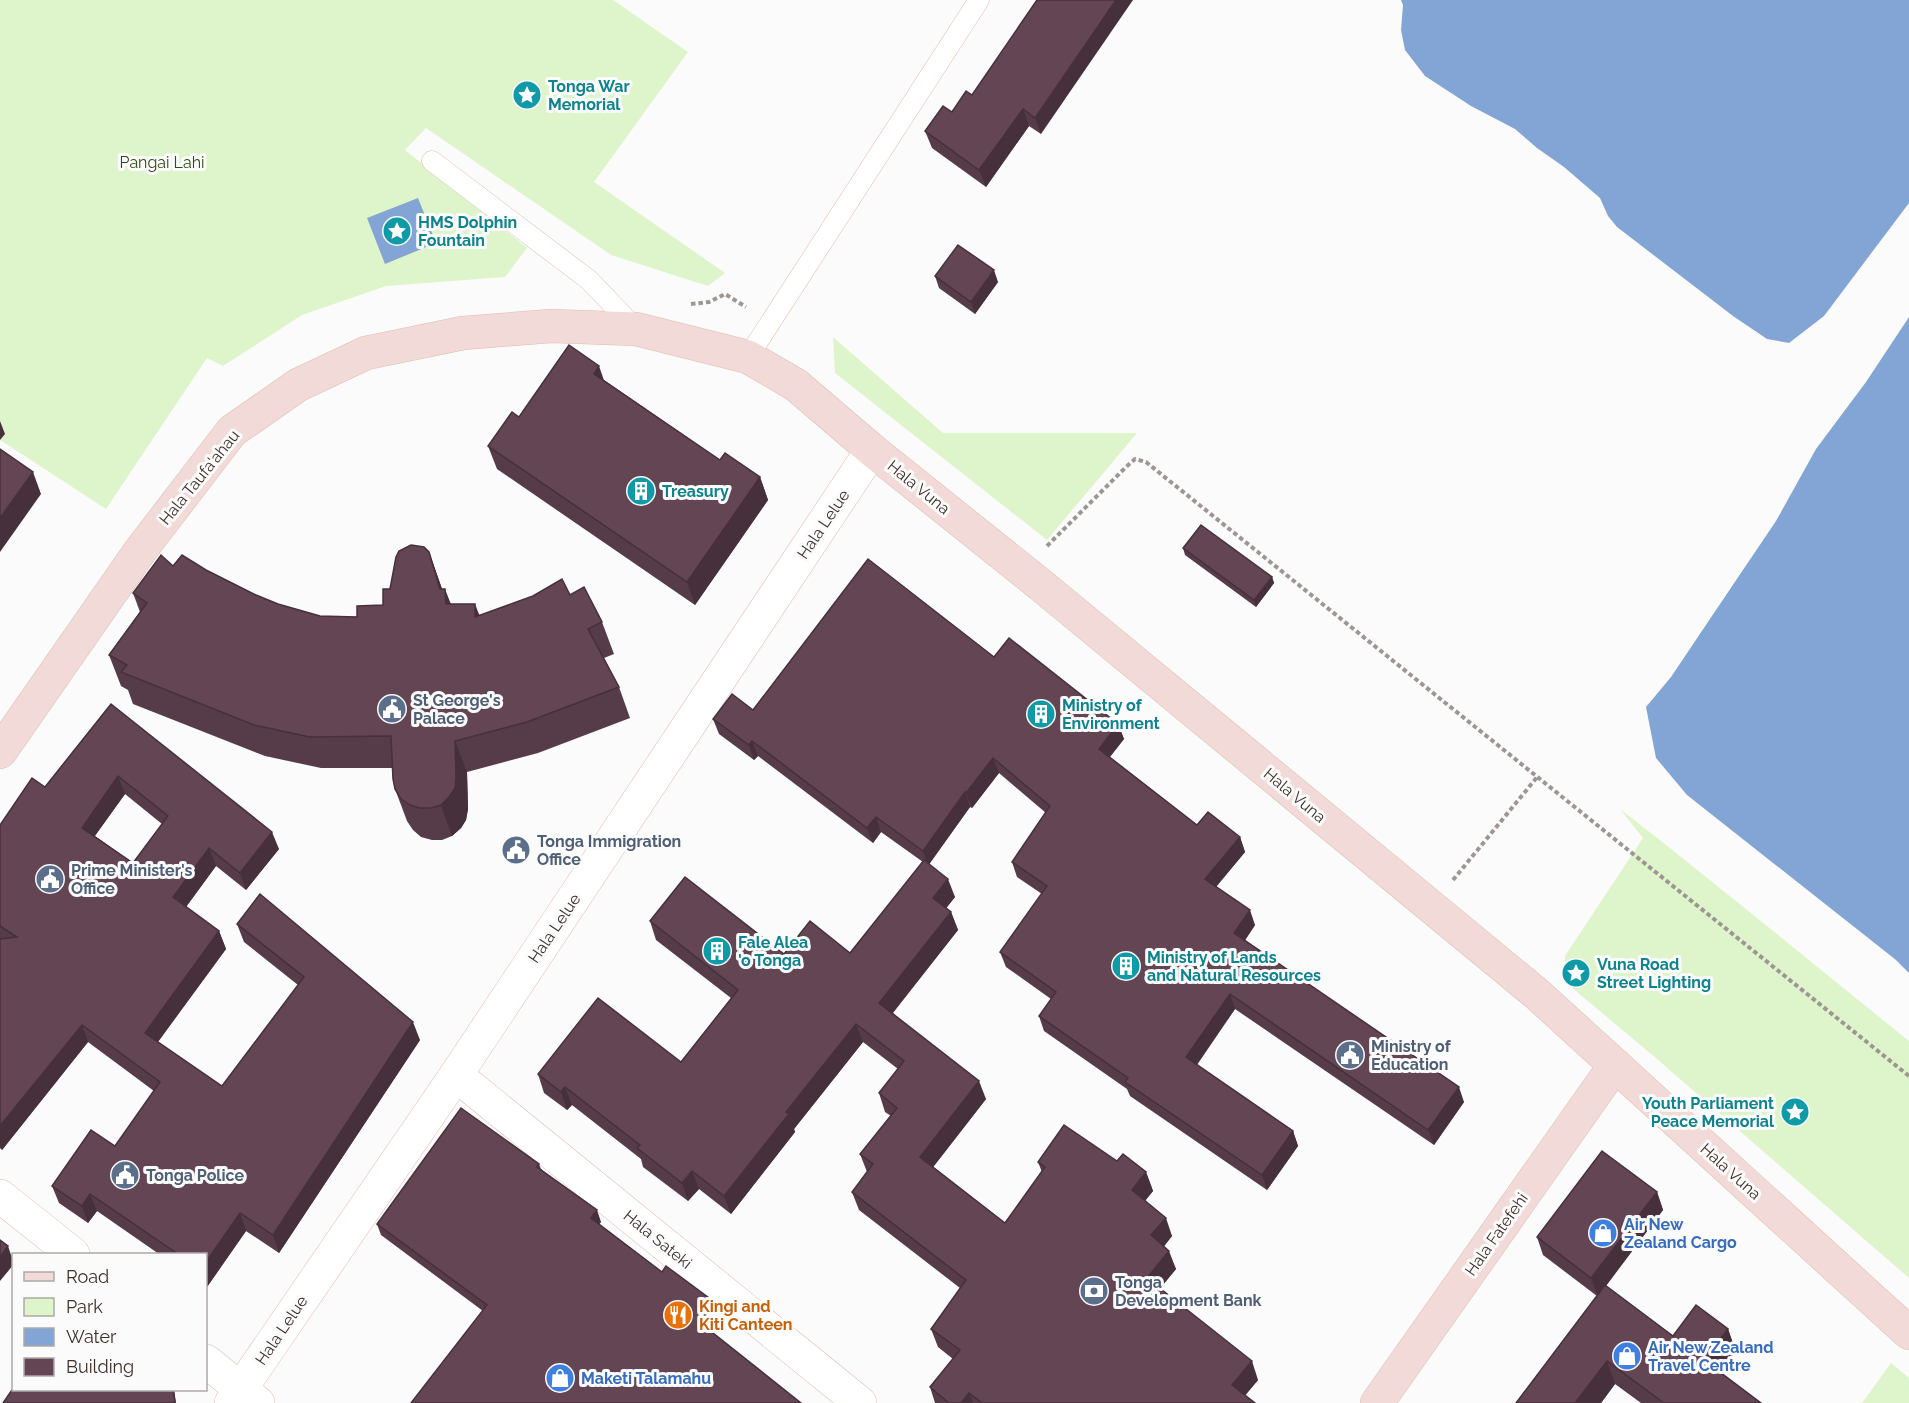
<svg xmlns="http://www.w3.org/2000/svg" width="1909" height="1403" viewBox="0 0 1909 1403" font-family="Raleway,sans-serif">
<rect width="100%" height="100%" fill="#fbfbfb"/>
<g fill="#def5cb">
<path d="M0,0H613L688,52L594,182L725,273L708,286L611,255L426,128L405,150L527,248L505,277L386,286L302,315L223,366L207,358L106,509L0,440Z"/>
<path d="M833,337L943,433H1137L1047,540L835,373Z"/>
<path d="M1620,809C1718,885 1813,964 1909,1041V1278L1657,1059L1564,981L1565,956L1643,838Z"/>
<path d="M1891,1363L1909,1378V1403H1862Z"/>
</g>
<g fill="#83a5d5">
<path d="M1401,0H1909V203L1824,316L1789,343L1767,339L1733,316L1617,227L1608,216L1600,198L1564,167L1537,148L1515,129L1471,106L1425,76L1405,50L1401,30L1403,5Z"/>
<path d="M418,198L436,243L385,264L367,218Z"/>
<path d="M1909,317V973L1896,960L1687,795L1656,758L1646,707L1671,677L1718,607L1776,521L1816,449L1866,382Z"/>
</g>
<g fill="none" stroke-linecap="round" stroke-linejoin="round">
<g stroke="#e0bcab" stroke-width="21">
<g id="service">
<path d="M432,161L589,280L636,329"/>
<path d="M748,357L979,0"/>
</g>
</g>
<g stroke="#e0bcab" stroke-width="34">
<path id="minor" d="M456,1075L860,1403"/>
</g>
<g stroke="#e0bcab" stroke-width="34">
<g id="tertiary">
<path d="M0,1196L73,1254"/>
<path d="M206,1361L258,1403"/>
<path d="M231,1403L456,1075L872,450"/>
</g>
</g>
<g stroke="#e0bcab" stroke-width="34">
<g id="secondary">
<path d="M0,752L140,551L232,431L298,385L366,353L463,333L551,326L636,329L748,357L796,385L872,450L1042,586L1537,994L1909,1333"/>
<path d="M1377,1403L1615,1065"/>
</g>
</g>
<g stroke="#9d9692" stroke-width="4" stroke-dasharray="4.5 3" stroke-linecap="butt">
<path d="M691,304L709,302L725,294L746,307"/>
<path d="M1047,546L1126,467L1135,459L1146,462L1909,1076"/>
<path d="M1453,880L1538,776"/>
</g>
<use href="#service" stroke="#fff" stroke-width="20"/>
<use href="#minor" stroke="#fff" stroke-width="33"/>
<use href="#tertiary" stroke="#fff" stroke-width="33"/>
<use href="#secondary" stroke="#f1dad7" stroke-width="33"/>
</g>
<g fill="#563b48" fill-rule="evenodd">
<path d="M1037,0L1041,134L1029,126L986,187L932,148L925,131L952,112L972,95Z"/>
<path d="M935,276L998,282L975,314L939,288Z"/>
<path d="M604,380L720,460L760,477L768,500L695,605L497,469L488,446L519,417Z"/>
<path d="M1183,548L1272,577L1274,583L1256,607L1185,555Z"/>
<path d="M429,552L442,589L451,604L480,615L570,595L602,622L614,654L604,658L619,687L630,718L538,753L467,772L468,809L466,820L461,828L452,836L442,840H432L421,837L413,830L407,821L395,789L392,768H321L265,756L133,704L128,690L121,686L109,655L140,612L133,593L173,566L206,570L256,595L278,604L320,616L357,617L383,605L390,589Z"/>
<path d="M994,657L1118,724L1124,739L1110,757L1197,825L1240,837L1245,852L1216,887L1255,925L1245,940L1464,1102L1434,1145L1235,1009L1197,1065L1293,1131L1298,1146L1267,1190L1130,1096L1127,1089L1044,1031L1039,1016L1051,999L1006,967L1000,952L1042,894L1017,877L1012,862L1046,813L999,773L972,808L970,807L929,864L955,897L946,908L951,912L958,930L893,1013L986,1099L933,1167L1005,1223L1042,1172L1038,1162L1117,1161L1146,1172L1153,1191L1145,1201L1172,1236L1164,1246L1176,1269L1160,1288L1258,1380L1245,1395L1255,1403H935L930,1387L953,1359L938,1347L931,1329L960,1288L859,1210L852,1192L867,1172L860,1154L891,1116L885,1112L879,1093L898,1069L863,1042L794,1129L795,1132L731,1214L699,1189L688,1201L643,1167L641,1159L572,1105L567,1110L544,1093L538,1074L681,1062L731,998L656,940L650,921L784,954L850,953L923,862L881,832L873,843L758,756L754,760L719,734L713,719Z"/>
<path d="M111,704L279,849L246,890L216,866L186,907L219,931L226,949L158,1042L222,1086L298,985L244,942L237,924L420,1040L279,1253L246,1231L207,1287L206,1286V1254H159L97,1211L88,1223L59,1203L52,1186L115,1146L154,1091L88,1042L2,1150L0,1148V825L45,787ZM125,794L162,824L133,863L95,836Z"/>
<path d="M539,1164L541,1169L601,1222L599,1224L662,1272L717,1312L483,1311L381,1235L377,1224Z"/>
<path d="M1657,1192L1663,1210L1606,1286L1673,1336L1728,1329L1736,1352L1720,1373L1761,1403H1641L1615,1384L1601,1403L1597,1296L1543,1255L1537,1237Z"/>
</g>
<g fill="#46303b">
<path d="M1116,0H1133L1041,134L1035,118Z"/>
<path d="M1023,109L1029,126L986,187L979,170Z"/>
<path d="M994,270L998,282L975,314L971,302Z"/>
<path d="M599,366L607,389L594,374Z"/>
<path d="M0,421L5,434L0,440Z"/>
<path d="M33,472L41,494L0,552V518Z"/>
<path d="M760,477L768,500L695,605L687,582Z"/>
<path d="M429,552L446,600L445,589L457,620V636L440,589Z"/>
<path d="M1272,577L1274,583L1256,607L1254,600Z"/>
<path d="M475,604L487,635L475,617Z"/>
<path d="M1118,724L1124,739L1104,764L1099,749Z"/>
<path d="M455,741L467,772L468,809L466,820L461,828L452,836L441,805Z"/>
<path d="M752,741L758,756L754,760L749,745Z"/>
<path d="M993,758L999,773L972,808L966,793Z"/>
<path d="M118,776L125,794L88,845L82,828Z"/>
<path d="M965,792L970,807L928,866L923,851Z"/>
<path d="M876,817L881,832L873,843L867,828Z"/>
<path d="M272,832L279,849L246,890L240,873Z"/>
<path d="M1240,837L1245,852L1210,894L1205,879Z"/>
<path d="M209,848L216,866L180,915L173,897Z"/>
<path d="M948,879L955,897L940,916L933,898Z"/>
<path d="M1250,910L1255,925L1240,948L1234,933Z"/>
<path d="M951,912L958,930L886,1021L879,1003Z"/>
<path d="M219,931L226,949L151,1051L145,1033Z"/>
<path d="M1230,994L1235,1009L1191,1072L1186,1057Z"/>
<path d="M413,1022L420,1040L279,1253L273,1235Z"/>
<path d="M856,1024L863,1042L794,1129L795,1132L731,1214L724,1196L786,1112Z"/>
<path d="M82,1025L88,1042L2,1150L0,1145V1126Z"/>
<path d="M979,1081L986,1099L927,1175L920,1157Z"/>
<path d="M565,1087L572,1105L567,1110L561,1092Z"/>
<path d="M1459,1087L1464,1102L1434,1145L1428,1130Z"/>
<path d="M1293,1131L1298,1146L1267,1190L1262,1175Z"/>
<path d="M692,1171L699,1189L688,1201L682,1183Z"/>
<path d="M1146,1172L1153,1191L1139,1208L1132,1190Z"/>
<path d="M1657,1192L1663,1210L1598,1296L1591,1278Z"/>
<path d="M90,1194L97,1211L88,1223L82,1206Z"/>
<path d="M597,1210L601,1222L595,1229L591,1218Z"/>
<path d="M240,1213L246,1231L207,1287L206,1284V1262Z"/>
<path d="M1166,1218L1172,1236L1158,1254L1151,1235Z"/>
<path d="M8,1246L14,1264L0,1281V1257Z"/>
<path d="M1169,1251L1176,1269L1154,1296L1147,1278Z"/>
<path d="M713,1301L717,1312L702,1332L698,1321Z"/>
<path d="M1728,1329L1736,1352L1712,1383L1704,1360Z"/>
<path d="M1252,1361L1258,1380L1239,1403L1232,1385Z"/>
<path d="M1607,1361L1615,1384L1601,1403H1575Z"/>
<path d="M173,1389H174L176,1403H175Z"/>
<path d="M969,1393L973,1403H961Z"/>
</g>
<g fill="#644554" stroke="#46303b" stroke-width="1.5" fill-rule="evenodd">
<path d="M1037,0H1116L1035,118L1023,109L979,170L925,131L943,106L952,112L966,91L972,95Z"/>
<path d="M958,245L994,270L971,302L935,276Z"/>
<path d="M569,345L599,366L594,374L720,460L725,453L760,477L687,582L488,446L512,412L519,417Z"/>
<path d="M0,449L33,472L0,518Z"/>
<path d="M1201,525L1272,577L1254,600L1183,548Z"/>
<path d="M411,545L424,547L429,552L440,589H445L446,604H475V617L533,596L562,579L570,595L584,587L602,622L588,629L619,687L527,722L455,741L456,777L455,788L449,797L441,805L431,808H420L410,805L401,799L395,789L393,779L391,736L310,737L254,725L121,672L127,665L109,655L147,603L133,593L161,555L173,566L182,555L206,570L256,595L278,604L320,616L357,617V606L383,605V589H390L396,557L399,551Z"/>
<path d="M868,559L994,657L1009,638L1118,724L1099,749L1197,825L1208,812L1240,837L1205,879L1250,910L1234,933L1459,1087L1428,1130L1230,994L1186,1057L1293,1131L1262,1175L1125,1082L1128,1078L1039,1016L1056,992L1000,952L1047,886L1012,862L1050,806L993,758L966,793L965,792L923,851L876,817L867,828L752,741L749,745L713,719L732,694L753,710Z"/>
<path d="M111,704L272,832L240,873L209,848L173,897L219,931L145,1033L222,1086L304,977L237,924L260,894L413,1022L273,1235L240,1213L206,1262V1254H178L90,1194L82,1206L52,1186L91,1130L115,1146L160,1082L82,1025L0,1126V939L17,937L0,926V825L32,778L45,787ZM118,776L168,816L133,863L82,828Z"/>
<path d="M924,860L948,879L933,898L951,912L879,1003L979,1081L920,1157L1005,1223L1045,1167L1038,1162L1064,1125L1117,1161L1123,1154L1146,1172L1132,1190L1166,1218L1151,1235L1169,1251L1147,1278L1252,1361L1232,1385L1255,1403H982L969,1393L961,1403H949L930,1387L960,1350L931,1329L966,1280L852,1192L873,1164L860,1154L897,1108L879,1093L904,1061L856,1024L786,1112L789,1114L724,1196L692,1171L682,1183L637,1148L640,1145L565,1087L561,1092L538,1074L598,998L681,1062L738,990L650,921L685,877L784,954L810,921L850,953Z"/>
<path d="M461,1108L539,1164L537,1167L597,1210L591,1218L662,1272L666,1266L713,1301L698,1321L801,1403H411L487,1305L377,1224Z"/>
<path d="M1602,1151L1657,1192L1591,1278L1537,1237Z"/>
<path d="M0,1240L8,1246L0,1257Z"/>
<path d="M1605,1285L1673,1336L1696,1305L1728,1329L1704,1360L1761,1403H1664L1607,1361L1575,1403H1516Z"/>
<path d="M14,1387V1389H173L175,1403H3Z"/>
</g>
<defs>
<g id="sight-disc" transform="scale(1.5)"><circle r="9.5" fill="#0f9aa8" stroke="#fbfbfb"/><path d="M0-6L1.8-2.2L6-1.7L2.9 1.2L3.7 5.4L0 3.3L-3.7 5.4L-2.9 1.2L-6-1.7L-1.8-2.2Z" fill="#fff"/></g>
<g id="building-disc" transform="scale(1.5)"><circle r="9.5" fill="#0f9aa8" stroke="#fbfbfb"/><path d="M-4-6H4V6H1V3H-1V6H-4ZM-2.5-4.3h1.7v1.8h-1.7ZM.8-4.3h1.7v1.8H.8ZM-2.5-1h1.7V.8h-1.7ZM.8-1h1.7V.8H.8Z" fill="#fff"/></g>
<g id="civic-disc" transform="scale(1.5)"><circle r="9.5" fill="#5c6f8a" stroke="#fbfbfb"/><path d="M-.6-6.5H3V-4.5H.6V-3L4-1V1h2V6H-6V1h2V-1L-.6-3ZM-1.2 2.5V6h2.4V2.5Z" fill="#fff"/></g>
<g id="shop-disc" transform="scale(1.5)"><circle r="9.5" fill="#3f7fe0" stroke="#fbfbfb"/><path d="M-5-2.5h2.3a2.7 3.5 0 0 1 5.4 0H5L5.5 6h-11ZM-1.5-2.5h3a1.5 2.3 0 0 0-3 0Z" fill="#fff"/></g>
<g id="bank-disc" transform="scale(1.5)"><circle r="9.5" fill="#5c6f8a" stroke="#fbfbfb"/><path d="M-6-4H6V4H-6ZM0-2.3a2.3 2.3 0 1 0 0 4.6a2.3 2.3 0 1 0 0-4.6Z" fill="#fff"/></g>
<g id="restaurant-disc" transform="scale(1.5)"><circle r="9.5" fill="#e8710a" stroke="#fbfbfb"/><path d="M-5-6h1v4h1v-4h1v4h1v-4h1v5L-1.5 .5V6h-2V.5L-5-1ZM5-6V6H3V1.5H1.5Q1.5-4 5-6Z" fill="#fff"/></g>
</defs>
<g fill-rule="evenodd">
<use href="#sight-disc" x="527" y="95"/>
<use href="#sight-disc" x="397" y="231"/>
<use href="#building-disc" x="641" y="491"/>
<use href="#civic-disc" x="392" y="709"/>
<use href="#building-disc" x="1041" y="714"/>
<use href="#civic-disc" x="516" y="850"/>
<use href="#civic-disc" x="50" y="879"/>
<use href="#building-disc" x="717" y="951"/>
<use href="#building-disc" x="1126" y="966"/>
<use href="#sight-disc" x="1576" y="973"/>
<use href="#civic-disc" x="1350" y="1055"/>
<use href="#sight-disc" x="1795" y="1112"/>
<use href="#civic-disc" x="125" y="1175"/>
<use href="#shop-disc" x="1603" y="1233"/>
<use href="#bank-disc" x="1094" y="1291"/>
<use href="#restaurant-disc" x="678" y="1315"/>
<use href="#shop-disc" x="1627" y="1356"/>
<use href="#shop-disc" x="560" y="1378"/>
</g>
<g text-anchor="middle" stroke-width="6" stroke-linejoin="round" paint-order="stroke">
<g font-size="16" font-weight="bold" fill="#0d838f" stroke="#fbfbfb" text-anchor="start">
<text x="548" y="92">Tonga War<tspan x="548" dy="18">Memorial</tspan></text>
<text x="418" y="228">HMS Dolphin<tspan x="418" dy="18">Fountain</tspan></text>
<text x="662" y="497">Treasury</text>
<text x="1062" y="711">Ministry of<tspan x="1062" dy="18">Environment</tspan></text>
<text x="738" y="948">Fale Alea<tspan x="738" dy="18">'o Tonga</tspan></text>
<text x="1147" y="963">Ministry of Lands<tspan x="1147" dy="18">and Natural Resources</tspan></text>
<text x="1597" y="970">Vuna Road<tspan x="1597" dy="18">Street Lighting</tspan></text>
<text x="1774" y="1109" text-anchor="end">Youth Parliament<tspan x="1774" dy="18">Peace Memorial</tspan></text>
</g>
<g font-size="16" fill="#314c13" stroke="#fbfbfb">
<text x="162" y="168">Pangai Lahi</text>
</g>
<g font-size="16" fill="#3d2f28" stroke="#fbfbfb">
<text transform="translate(199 477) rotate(-51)" y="6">Hala Taufa'ahau</text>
<text transform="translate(919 487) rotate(39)" y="6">Hala Vuna</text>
<text transform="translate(823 524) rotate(-56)" y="6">Hala Lelue</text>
<text transform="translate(1295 795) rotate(40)" y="6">Hala Vuna</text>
<text transform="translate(554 928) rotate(-56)" y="6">Hala Lelue</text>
<text transform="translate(1731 1171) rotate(42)" y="6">Hala Vuna</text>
<text transform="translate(1496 1234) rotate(-55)" y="6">Hala Fatefehi</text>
<text transform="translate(658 1239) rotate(39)" y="6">Hala Sateki</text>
<text transform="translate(281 1330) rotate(-56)" y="6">Hala Lelue</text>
</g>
<g font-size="16" font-weight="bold" fill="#4e5e75" stroke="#fbfbfb" text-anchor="start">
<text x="413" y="706">St George's<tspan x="413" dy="18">Palace</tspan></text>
<text x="537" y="847">Tonga Immigration<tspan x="537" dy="18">Office</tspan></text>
<text x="71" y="876">Prime Minister's<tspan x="71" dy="18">Office</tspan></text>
<text x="1371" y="1052">Ministry of<tspan x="1371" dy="18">Education</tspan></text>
<text x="146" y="1181">Tonga Police</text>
<text x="1115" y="1288">Tonga<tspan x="1115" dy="18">Development Bank</tspan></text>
</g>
<g font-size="16" font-weight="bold" fill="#366cbe" stroke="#fbfbfb" text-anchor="start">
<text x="1624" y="1230">Air New<tspan x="1624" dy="18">Zealand Cargo</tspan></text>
<text x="1648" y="1353">Air New Zealand<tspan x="1648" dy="18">Travel Centre</tspan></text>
<text x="581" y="1384">Maketi Talamahu</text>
</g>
<g font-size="16" font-weight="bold" fill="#c56008" stroke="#fbfbfb" text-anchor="start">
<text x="699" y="1312">Kingi and<tspan x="699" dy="18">Kiti Canteen</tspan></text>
</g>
</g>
<rect x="12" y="1253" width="195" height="138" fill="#fbfbfb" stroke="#afa9a7" stroke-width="1.5"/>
<rect x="24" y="1272" width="30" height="9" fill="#f1dad7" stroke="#afa9a7" stroke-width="1.5"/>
<text x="66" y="1283" font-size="18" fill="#3d2f28">Road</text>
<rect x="24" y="1298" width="30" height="18" fill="#def5cb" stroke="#afa9a7" stroke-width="1.5"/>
<text x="66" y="1313" font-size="18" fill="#3d2f28">Park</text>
<rect x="24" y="1328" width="30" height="18" fill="#83a5d5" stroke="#afa9a7" stroke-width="1.5"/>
<text x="66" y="1343" font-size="18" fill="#3d2f28">Water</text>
<rect x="24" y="1358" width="30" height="18" fill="#644554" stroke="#afa9a7" stroke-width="1.5"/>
<text x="66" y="1373" font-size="18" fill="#3d2f28">Building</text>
</svg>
